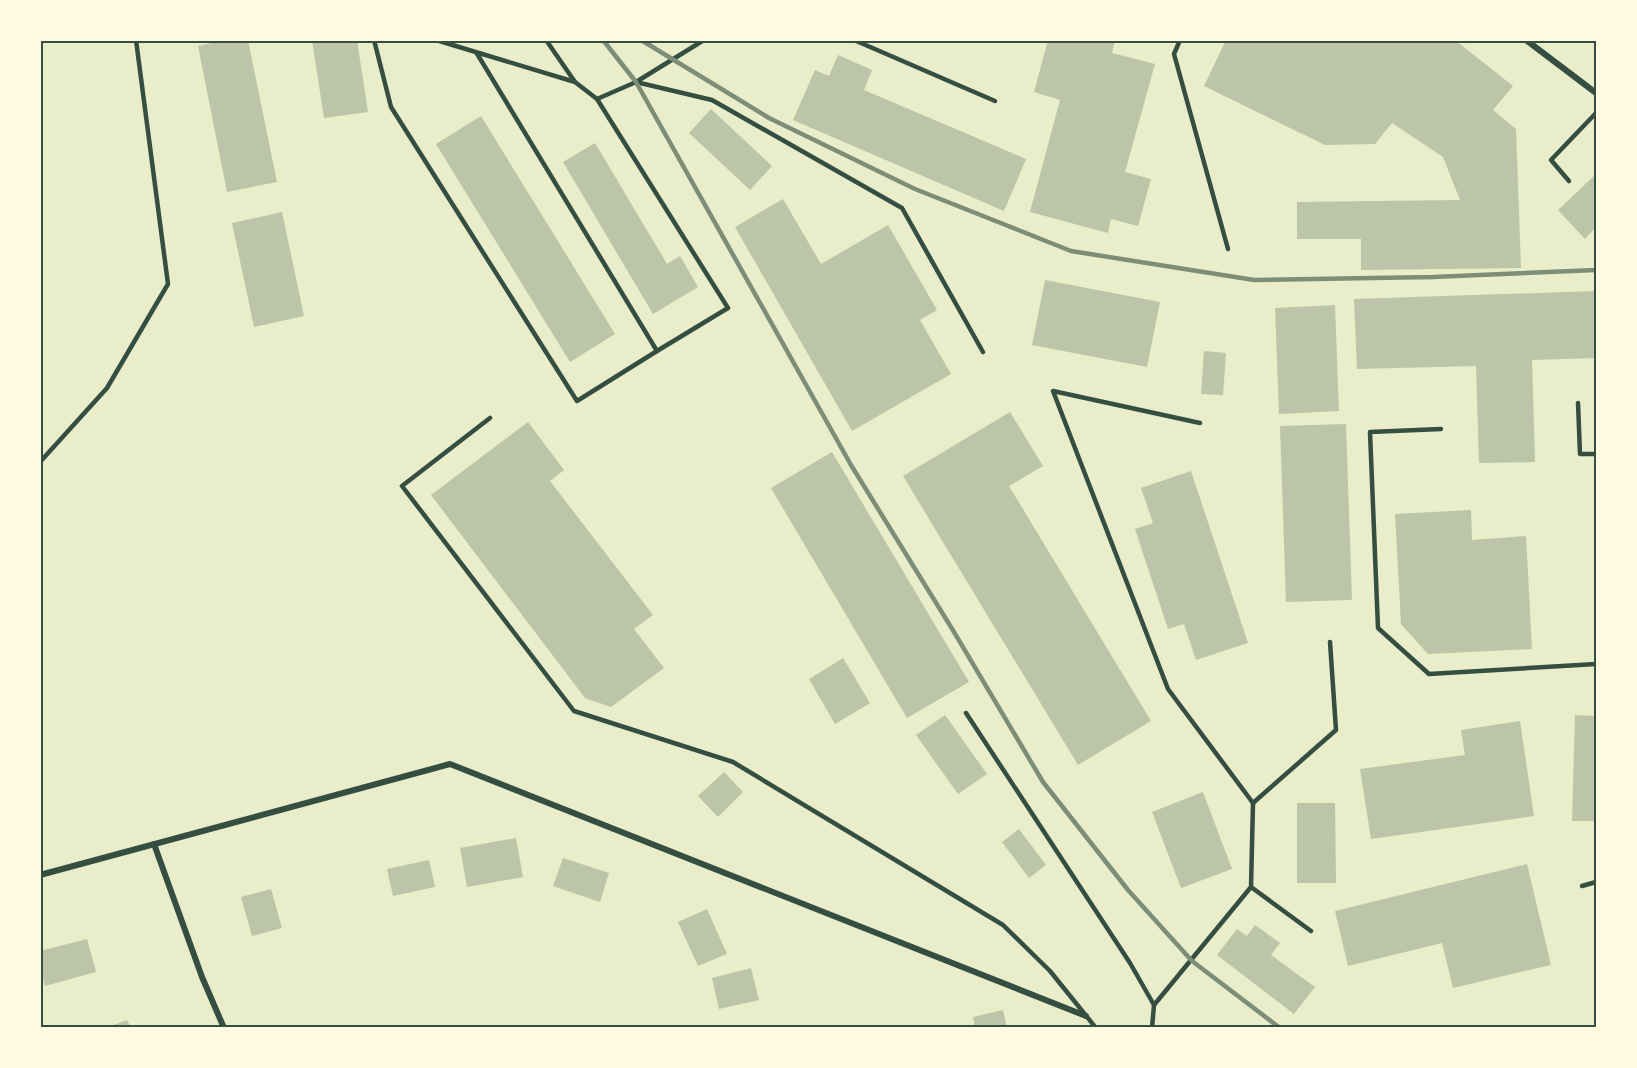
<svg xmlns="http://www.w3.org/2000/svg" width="1637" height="1068" viewBox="0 0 1637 1068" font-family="'Alegreya Sans',sans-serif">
<rect width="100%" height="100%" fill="#e9edc9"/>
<g fill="#bcc5a7">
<path d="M225,40H248L277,182L227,192L198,46Z"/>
<path d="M312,40H357L368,112L324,118Z"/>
<path d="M1048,40H1115L1112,53L1155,64L1125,172L1151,179L1138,226L1111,219L1108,233L1030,212L1060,100L1034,92Z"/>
<path d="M1226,40H1455L1513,86L1493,110L1516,129L1521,268L1361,270V239H1297V202L1460,200L1443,157L1392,123L1375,144L1325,145L1204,86Z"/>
<path d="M838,55L872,70L864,90L1026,159L1004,211L793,120L815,70L829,76Z"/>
<path d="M711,109L772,166L750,190L689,133Z"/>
<path d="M481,116L615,334L570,362L436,144Z"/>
<path d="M595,143L667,264L680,256L698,287L653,314L563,162Z"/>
<path d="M1596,174V227L1585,239L1558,210Z"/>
<path d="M783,199L821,264L888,225L937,310L920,320L951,374L852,431L735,227Z"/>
<path d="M282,212L304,316L254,327L232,223Z"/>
<path d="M1045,280L1160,302L1147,367L1032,345Z"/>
<path d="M1596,291V358L1532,360L1535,462L1479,463L1476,366L1357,369L1354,299Z"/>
<path d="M1335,305L1339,411L1279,414L1275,308Z"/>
<path d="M1204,351L1226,353L1223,395L1201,394Z"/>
<path d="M1010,412L1043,466L1009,486L1151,721L1078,765L903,476Z"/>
<path d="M528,422L564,470L550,481L653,615L634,629L664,668L611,707L585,698L431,495Z"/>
<path d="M1346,424L1352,600L1286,602L1280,426Z"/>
<path d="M832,452L969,682L907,718L771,488Z"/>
<path d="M1191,471L1248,643L1196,660L1184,624L1168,629L1135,529L1153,523L1141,488Z"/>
<path d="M1471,510L1472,540L1526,536L1532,649L1428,654L1401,624L1395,514Z"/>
<path d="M843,658L870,703L835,724L809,679Z"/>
<path d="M945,715L987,774L958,794L916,735Z"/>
<path d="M1575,715L1596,716V821H1572Z"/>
<path d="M1520,721L1534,816L1371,839L1360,769L1465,755L1461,730Z"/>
<path d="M724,772L743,792L718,817L698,796Z"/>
<path d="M1203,792L1232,869L1181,888L1152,812Z"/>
<path d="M1297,803H1335L1336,883H1297Z"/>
<path d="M1019,829L1046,865L1029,878L1002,842Z"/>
<path d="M516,838L523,877L467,887L460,848Z"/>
<path d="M563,858L609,873L600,902L553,886Z"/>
<path d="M429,860L435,887L393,896L387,869Z"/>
<path d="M1527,864L1551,965L1453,988L1442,943L1348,966L1335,911Z"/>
<path d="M271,889L282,928L252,936L241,897Z"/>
<path d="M707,909L727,954L698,966L678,922Z"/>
<path d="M1255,925L1280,943L1271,955L1315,987L1294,1014L1217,955L1237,929L1247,936Z"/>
<path d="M87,939L96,972L45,986L40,967V951Z"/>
<path d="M751,968L759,1000L719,1009L712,978Z"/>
<path d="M1003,1010L1007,1028H975L973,1017Z"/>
<path d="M127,1020L131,1028H108V1027Z"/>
</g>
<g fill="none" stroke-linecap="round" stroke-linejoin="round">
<g stroke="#344e41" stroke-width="4.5">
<path d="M374,40L391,107L577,401L657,351"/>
<path d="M436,40L575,82L597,99L728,308L657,351L476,52"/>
<path d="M546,40L575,82"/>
<path d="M854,40L995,101"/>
<path d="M1180,40L1174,54L1228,249"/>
<path d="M636,82L712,100L902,208L983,352"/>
<path d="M597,99L636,82L704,40"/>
<path d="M1569,181L1551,160L1596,113"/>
<path d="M1578,403L1580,454H1596"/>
<path d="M490,418L402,486L574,711L733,762L1003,925L1050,971L1096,1028"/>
<path d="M1441,429L1370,432L1378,628L1429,674L1596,664"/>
<path d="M40,462L107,388L168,284L136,40"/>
<path d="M966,713L1130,963L1154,1005"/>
<path d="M1253,803L1336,730L1330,642"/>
<path d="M1582,886L1596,882"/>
<path d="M1251,887L1311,931"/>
<path d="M1152,1028L1154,1005L1251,887L1253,803L1168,689L1053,391L1200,423"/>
</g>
<g stroke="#344e41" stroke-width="6">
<path d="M1526,40L1596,93"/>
<path d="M154,844L202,977L224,1028"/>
<path d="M40,875L450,764L1086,1016"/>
</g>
<g stroke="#7c8e77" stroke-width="4.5">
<path d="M603,40L636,82L851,465L954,632L1043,782L1128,890L1192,961L1280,1028"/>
<path d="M641,40L769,118L915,189L1071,251L1254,280L1433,277L1596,270"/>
</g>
</g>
<rect width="1637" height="1068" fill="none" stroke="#fefae0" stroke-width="84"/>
<rect x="42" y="42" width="1553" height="984" fill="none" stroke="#344e41" stroke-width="2"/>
</svg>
